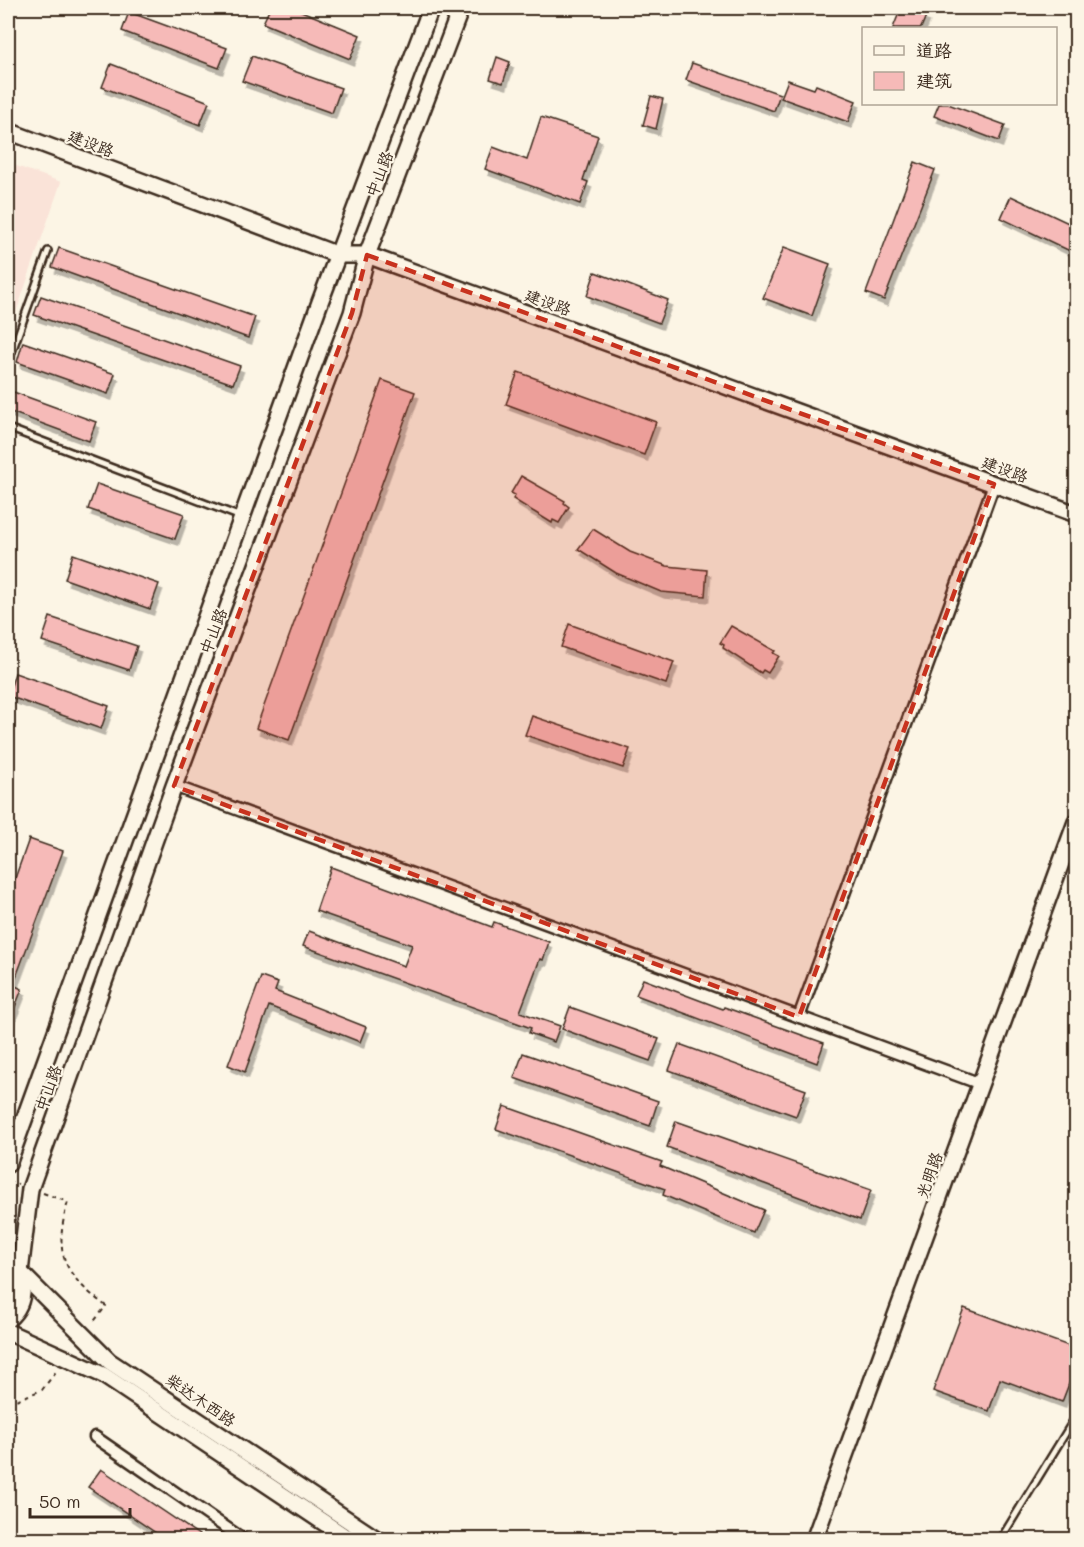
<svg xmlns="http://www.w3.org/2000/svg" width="1084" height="1547" viewBox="0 0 1084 1547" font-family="Mali,'LXGW WenKai TC',sans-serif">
<defs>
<filter id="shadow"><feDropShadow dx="3.5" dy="6" stdDeviation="0" flood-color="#0004"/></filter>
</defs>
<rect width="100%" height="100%" fill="#fcf5e5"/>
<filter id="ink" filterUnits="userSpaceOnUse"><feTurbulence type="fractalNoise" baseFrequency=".0167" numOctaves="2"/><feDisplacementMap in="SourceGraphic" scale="12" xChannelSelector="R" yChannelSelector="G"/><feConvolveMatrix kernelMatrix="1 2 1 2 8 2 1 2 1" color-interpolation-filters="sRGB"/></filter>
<g filter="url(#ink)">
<path fill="#fae3d8" d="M8,163L61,182L8,336Z"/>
<g fill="#f6bab8" stroke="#3b2a1e" stroke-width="1.5" filter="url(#shadow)">
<path d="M270,8H294L360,35L350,59L263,23Z"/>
<path d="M901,8L926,16L921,28H893Z"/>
<path d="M129,12L227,48L219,68L122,31Z"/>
<path d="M252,56L341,88L332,113L242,81Z"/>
<path d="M497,57L510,62L503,83L490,79Z"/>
<path d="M692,63L780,94L774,111L686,80Z"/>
<path d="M111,64L209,102L200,125L102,87Z"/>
<path d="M788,80L814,89L816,85L856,101L848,122L781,98Z"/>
<path d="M651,96L663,99L656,129L643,125Z"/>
<path d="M939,104H948L1005,125L999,141L934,116Z"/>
<path d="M541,117L598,136L583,180L588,182L580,204L485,169L493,147L527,160Z"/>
<path d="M915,162L935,170L884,300L866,293Z"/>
<path d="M1011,196L1077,227V243L1072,252L1001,218Z"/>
<path d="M784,247L830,264L812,316L763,298Z"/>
<path d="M59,248L255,317L248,338L52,267Z"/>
<path d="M595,272L668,300L659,323L587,296Z"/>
<path d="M41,296L240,366L233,384L34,315Z"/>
<path d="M23,342L115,374L108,394L17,362Z"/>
<path d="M518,372L656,422L644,455L506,404Z"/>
<path d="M382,380L415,392L289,740L256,728Z"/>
<path d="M8,390L96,422L89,441L8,411Z"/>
<path d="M521,476L565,501L564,503L569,507L559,523L553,520L552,523L513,499L515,495L511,493Z"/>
<path d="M97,484L184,514L175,539L88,509Z"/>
<path d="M593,529L630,552L667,566L707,570L705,596L661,592L616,573L578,549Z"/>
<path d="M73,554L159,584L150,609L65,579Z"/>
<path d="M50,617L137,646L129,670L42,641Z"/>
<path d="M569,624L674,662L666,684L561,647Z"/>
<path d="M731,626L775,651L773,653L779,656L768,673L763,670L761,673L723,648L724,645L720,643Z"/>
<path d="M15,673L109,706L101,729L8,696Z"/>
<path d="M532,716L630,749L623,768L525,735Z"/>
<path d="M29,839L63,851L13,985L22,989L8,1025V898Z"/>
<path d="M331,867L492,927L494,922L549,942L543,960L540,959L520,1012L560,1026L554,1042L529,1033L531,1028L303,946L309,931L404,966L412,945L316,911Z"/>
<path d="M261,977L278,983L275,991L366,1027L360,1042L269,1006L245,1072L228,1065Z"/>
<path d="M643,979L723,1009L724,1007L824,1043L817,1063L636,995Z"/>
<path d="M570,1007L659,1039L650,1061L562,1029Z"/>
<path d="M679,1044L806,1090L796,1116L669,1070Z"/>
<path d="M523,1053L658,1101L650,1126L514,1078Z"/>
<path d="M504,1106L662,1162L660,1166L764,1210L754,1233L663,1195L665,1189L496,1129Z"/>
<path d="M676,1121L871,1190L860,1220L667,1147Z"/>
<path d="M964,1308L1077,1349V1363L1062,1402L1000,1379L989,1411L933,1391Z"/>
<path d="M101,1469L205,1539H165L88,1487Z"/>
</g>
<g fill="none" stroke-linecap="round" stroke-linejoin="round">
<g stroke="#3b2a1e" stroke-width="10">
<g id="lane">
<path d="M8,363L48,251"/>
<path d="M8,428L241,517"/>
<path d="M1000,1540L1076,1416"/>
</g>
</g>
<g stroke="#3b2a1e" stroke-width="15">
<g id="street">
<path d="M174,786L981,1084"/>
<path d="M799,1017L994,484"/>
<path d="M95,1437L244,1540"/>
</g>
</g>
<g stroke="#3b2a1e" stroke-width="20">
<g id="secondary">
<path d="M8,131L338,255H367L1076,514"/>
<path d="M8,1164L320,302L431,8"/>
<path d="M8,1256C26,1273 28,1302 8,1319"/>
<path d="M20,1272L30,1189L174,786L352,313L367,255L461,8"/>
<path d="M20,1272L109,1361L378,1540"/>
<path d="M8,1332L103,1375L350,1540"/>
<path d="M814,1540L1076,822"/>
</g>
</g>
<g stroke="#3b2a1e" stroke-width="2" stroke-dasharray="4.5 4.5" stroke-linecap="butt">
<path d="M8,1181L18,1184"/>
<path d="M43,1193L68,1202C53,1253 63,1274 106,1306L92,1324"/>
<path d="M8,1403L42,1390L58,1369"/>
</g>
<use href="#lane" stroke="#fcf5e5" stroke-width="5"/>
<use href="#street" stroke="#fcf5e5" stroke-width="10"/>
<use href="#secondary" stroke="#fcf5e5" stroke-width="15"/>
</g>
</g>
<path fill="#c8321e" fill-opacity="0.2" stroke="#c8321e" stroke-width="4.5" stroke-dasharray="12 8" stroke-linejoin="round" d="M367,255L994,484L799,1017L174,786L352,313Z"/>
<g text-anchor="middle" stroke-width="4.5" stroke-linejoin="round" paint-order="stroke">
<g font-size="16" fill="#3b2a1e" stroke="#fcf5e5">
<text transform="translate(91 143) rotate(21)" y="6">建设路</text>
<text transform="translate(379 174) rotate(-69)" y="6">中山路</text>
<text transform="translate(548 302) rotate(20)" y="6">建设路</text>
<text transform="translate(1005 469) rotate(20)" y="6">建设路</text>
<text transform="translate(213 631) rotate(-69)" y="6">中山路</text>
<text transform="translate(48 1088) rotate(-70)" y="6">中山路</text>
<text transform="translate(929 1175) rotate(-70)" y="6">光明路</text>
<text transform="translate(201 1400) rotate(34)" y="6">柴达木西路</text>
</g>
</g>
<rect width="1084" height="1547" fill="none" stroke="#fcf5e5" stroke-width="30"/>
<rect x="15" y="15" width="1054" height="1517" fill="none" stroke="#3b2a1e" stroke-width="2" filter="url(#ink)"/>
<rect x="862" y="27" width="195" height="78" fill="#fcf5e5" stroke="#afa495" stroke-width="1.5"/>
<rect x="874" y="46" width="30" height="9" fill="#fcf5e5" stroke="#afa495" stroke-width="1.5"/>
<text x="916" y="57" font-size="18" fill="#3b2a1e">道路</text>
<rect x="874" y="72" width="30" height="18" fill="#f6bab8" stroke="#afa495" stroke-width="1.5"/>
<text x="916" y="87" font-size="18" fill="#3b2a1e">建筑</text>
<path d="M30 1508v9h100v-9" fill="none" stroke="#3b2a1e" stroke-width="3"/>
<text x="39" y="1508" font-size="18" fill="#3b2a1e" stroke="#fcf5e5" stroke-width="4.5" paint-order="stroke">50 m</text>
</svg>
